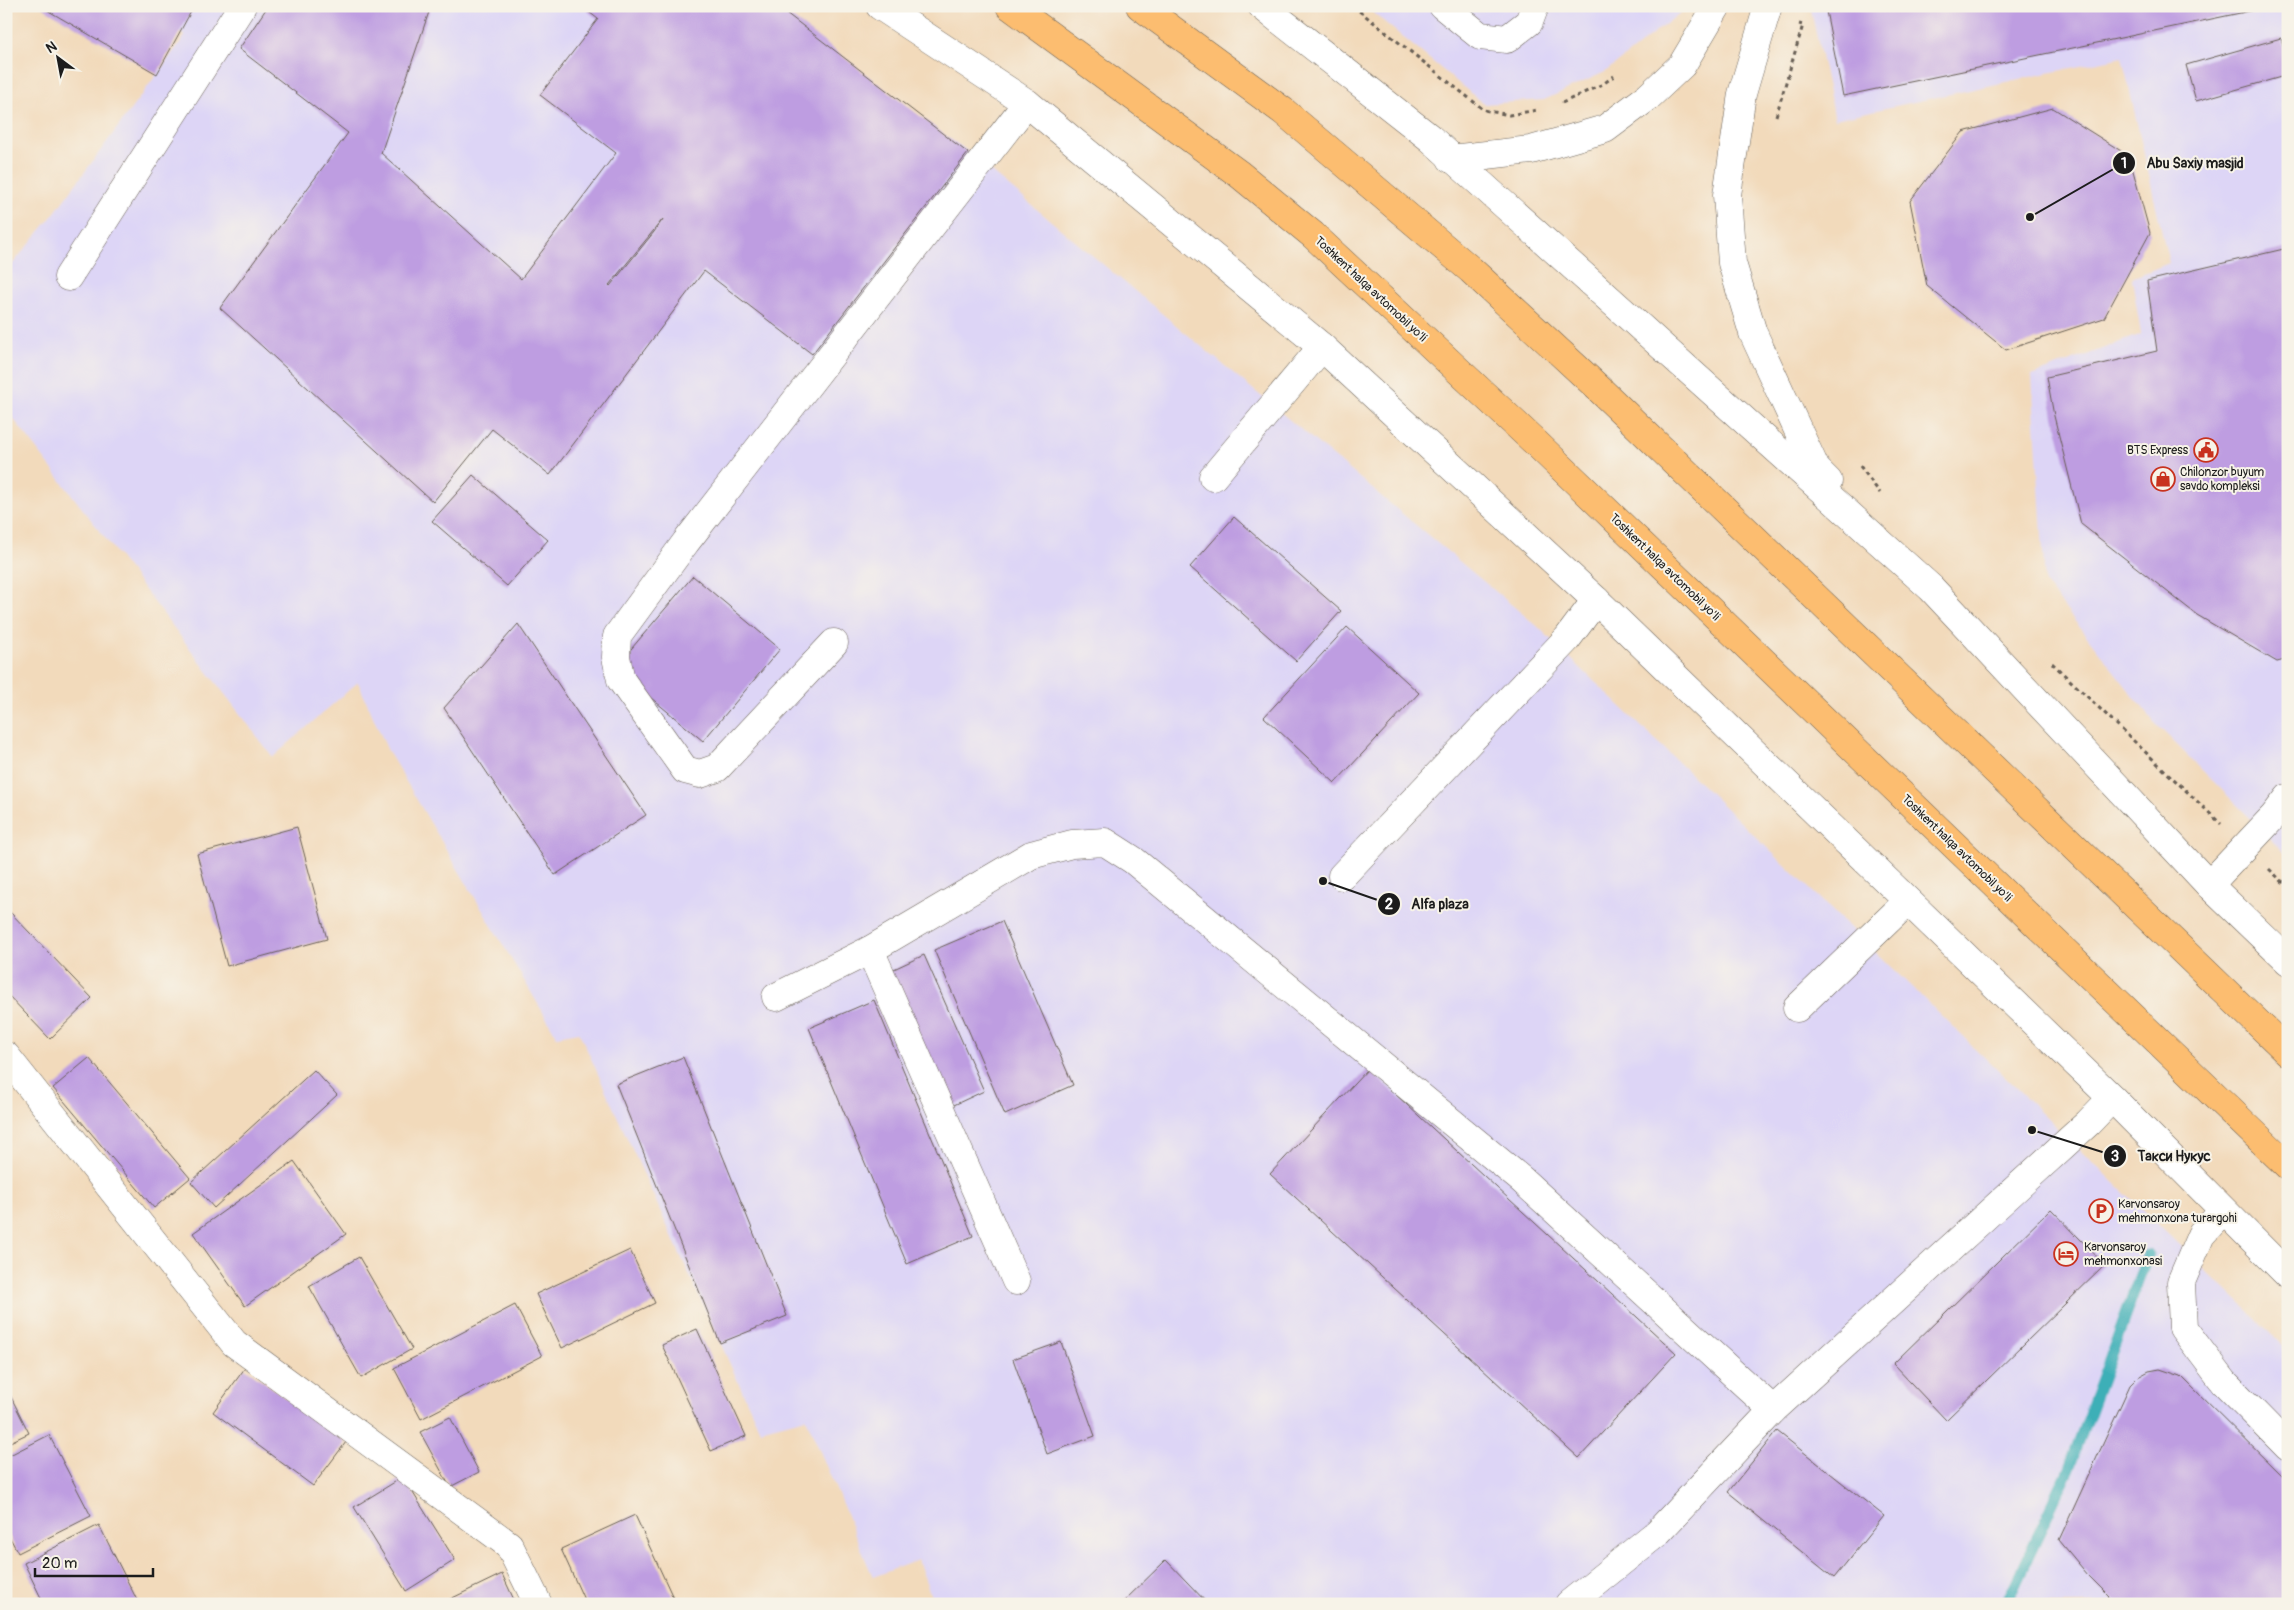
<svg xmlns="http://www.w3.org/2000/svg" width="2294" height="1610" viewBox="0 0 2294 1610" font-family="Pangolin,sans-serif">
<rect width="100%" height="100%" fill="#f7f3e8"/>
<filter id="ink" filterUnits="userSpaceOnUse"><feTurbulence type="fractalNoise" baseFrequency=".02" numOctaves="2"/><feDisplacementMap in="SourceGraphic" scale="10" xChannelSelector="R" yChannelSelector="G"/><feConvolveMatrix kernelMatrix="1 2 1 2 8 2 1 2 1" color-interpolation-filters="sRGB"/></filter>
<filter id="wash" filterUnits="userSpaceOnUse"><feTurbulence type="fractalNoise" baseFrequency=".0096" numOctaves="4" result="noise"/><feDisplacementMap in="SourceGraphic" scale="20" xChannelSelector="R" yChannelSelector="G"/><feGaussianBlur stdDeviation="1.12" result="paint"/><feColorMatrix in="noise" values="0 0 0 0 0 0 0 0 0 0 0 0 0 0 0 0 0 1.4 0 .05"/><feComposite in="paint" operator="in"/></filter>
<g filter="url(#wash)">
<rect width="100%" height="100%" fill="#f2dabb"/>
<g fill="#ddd5f6">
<path d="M134,6H752L962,147L1537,626L2288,1350V1604H934L918,1560L873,1577L806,1418L760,1430L579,1032L557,1036L388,751L358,682L273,757L6,409V272L53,215L185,36Z"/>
<path d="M1365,6H1686L1685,9L1605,72L1544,100L1484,104Z"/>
<path d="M1810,6H2288V856L2154,722L2045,583L2032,376L2141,334L2132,278L2169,263L2122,57L1835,119Z"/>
</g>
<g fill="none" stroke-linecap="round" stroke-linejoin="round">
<path stroke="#3eafb7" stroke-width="11" d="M2006,1604L2068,1471L2148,1254"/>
</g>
<g id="blocks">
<g fill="#be9de1" fill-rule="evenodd">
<path d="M40,6H194L157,74Z"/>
<path d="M268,6H431L381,153L521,279L616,153L540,95L598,19L581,6H777L968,153L812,354L704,271L550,475L492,429L433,502L220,308L348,133L239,49ZM663,219L654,232L610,286L609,285Z"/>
<path d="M1825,6H2269V7L1843,96Z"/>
<path d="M2281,38L2288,63V75L2196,101L2186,65Z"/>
<path d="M2053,108L2129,156L2150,233L2104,318L2006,350L1927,286L1910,201L1963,132Z"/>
<path d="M2288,248V659L2277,662L2197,615L2081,524L2054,416L2047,377L2157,351L2147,281Z"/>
<path d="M473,475L548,540L507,586L432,521Z"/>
<path d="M1234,517L1341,611L1296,661L1190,567Z"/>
<path d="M693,576L780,649L703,741L615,668Z"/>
<path d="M518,624L646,815L555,875L444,708Z"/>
<path d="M1347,627L1419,693L1335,783L1264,717Z"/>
<path d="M297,827L327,939L227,966L197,854Z"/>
<path d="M10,912L92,998L50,1039L6,993V915Z"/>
<path d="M1002,921L1073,1085L1005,1115L934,950Z"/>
<path d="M924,955L984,1091L941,1111L881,975Z"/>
<path d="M874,1000L973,1236L907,1264L809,1028Z"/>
<path d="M683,1057L787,1316L720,1343L616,1084Z"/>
<path d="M89,1058L190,1178L154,1208L53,1088Z"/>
<path d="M1368,1069L1676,1353L1579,1458L1270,1174Z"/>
<path d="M314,1070L337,1095L214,1208L191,1182Z"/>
<path d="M294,1161L346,1234L245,1306L193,1233Z"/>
<path d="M2051,1209L2105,1265L1946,1420L1893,1364Z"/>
<path d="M630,1250L655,1303L562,1348L536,1294Z"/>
<path d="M359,1257L412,1349L361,1378L309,1286Z"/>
<path d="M515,1305L542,1356L421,1419L394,1368Z"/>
<path d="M697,1329L746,1436L711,1451L662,1345Z"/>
<path d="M1061,1342L1095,1436L1047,1454L1013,1359Z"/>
<path d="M245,1368L346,1442L313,1486L213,1412Z"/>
<path d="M2160,1369L2181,1376L2288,1482V1604H2117L2088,1575L2059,1540L2130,1385L2138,1377L2149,1371Z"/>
<path d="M6,1387L29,1433L6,1444Z"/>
<path d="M450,1417L479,1472L450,1487L420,1432Z"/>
<path d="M1777,1431L1884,1516L1834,1578L1728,1492Z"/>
<path d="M49,1435L91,1516L18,1553L6,1530V1457Z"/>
<path d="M403,1477L455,1560L406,1591L354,1507Z"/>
<path d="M635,1515L676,1604H586L561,1549Z"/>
<path d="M99,1525L139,1604H44L24,1563Z"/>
<path d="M1166,1560L1208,1604H1121Z"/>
<path d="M502,1574L516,1604H440Z"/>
</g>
</g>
</g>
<g filter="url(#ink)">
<use href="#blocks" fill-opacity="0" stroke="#675e54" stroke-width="1"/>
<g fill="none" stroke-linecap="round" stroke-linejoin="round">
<g stroke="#675e54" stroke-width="29">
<g id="minor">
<path d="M880,6L1027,103L1322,347L1596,600L2112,1098L2288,1275"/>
<path d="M1262,6L1430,138L1931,588L2209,885L2288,961"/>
<path d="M1443,6L1480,36L1507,39L1529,22L1535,6"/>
<path d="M1768,6L1742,94L1727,195L1732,263L1753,333L1816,469L1828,481"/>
<path d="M1451,159L1531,150L1605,129L1648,97L1682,65L1717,6"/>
<path d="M68,277L242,6"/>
<path d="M1213,477L1322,347"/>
<path d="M834,643L717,768L700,774L685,770L621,680L616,657L617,636L686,542L1027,103"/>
<path d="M1342,876L1567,639L1596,600"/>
<path d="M2209,885L2274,816L2288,798"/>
<path d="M870,950L1016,1281"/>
<path d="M776,997L870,950L1031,855L1072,844L1105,842L1133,860L1522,1180L1773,1410"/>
<path d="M1797,1008L1907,902"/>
<path d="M6,1056L234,1343L509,1545L538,1604"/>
<path d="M2223,1211L2201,1235L2181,1282L2183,1328L2224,1382L2288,1447"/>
<path d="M1569,1604L1657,1533L1773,1410L2088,1123L2112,1098"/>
</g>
</g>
<g stroke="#675e54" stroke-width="29">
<g id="highway">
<path d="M1010,6L1239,174L1313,235L1536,443L2288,1166"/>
<path d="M1140,6L1283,111L1471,270L1595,385L2288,1052"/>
</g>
</g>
<g stroke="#675e54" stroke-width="3" stroke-dasharray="4 4" stroke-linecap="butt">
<path d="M1353,6L1484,110L1509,115L1537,110"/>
<path d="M1562,103L1603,84L1614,76"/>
<path d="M1776,116L1803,25L1799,24"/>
<path d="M1860,466L1880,493"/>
<path d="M2052,663L2221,824"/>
<path d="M2269,869L2288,887"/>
<path d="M2283,883L2288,878"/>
</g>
<use href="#minor" stroke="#fff" stroke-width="28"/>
<use href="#highway" stroke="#fcbd6f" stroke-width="28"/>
</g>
</g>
<defs>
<g id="civic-ring" transform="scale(1.25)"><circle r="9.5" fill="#f7f3e8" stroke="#c8321e" stroke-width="1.5"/><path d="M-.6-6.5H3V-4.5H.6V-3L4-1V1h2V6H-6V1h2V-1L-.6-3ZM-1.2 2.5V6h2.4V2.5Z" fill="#c8321e"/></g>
<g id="shop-ring" transform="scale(1.25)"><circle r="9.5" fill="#f7f3e8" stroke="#c8321e" stroke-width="1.5"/><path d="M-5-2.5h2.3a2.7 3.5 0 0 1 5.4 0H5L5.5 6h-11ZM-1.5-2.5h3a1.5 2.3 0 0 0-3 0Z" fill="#c8321e"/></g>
<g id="parking-ring" transform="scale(1.25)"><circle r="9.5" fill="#f7f3e8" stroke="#c8321e" stroke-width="1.5"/><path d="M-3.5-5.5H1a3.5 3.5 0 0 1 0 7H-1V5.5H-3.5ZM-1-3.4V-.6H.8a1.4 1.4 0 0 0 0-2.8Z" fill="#c8321e"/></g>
<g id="hotel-ring" transform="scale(1.25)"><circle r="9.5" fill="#f7f3e8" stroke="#c8321e" stroke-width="1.5"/><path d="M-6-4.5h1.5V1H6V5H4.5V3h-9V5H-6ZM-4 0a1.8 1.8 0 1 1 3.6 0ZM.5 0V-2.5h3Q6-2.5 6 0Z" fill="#c8321e"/></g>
</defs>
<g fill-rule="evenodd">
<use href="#civic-ring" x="2206" y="450"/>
<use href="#shop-ring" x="2163" y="479"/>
<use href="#parking-ring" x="2101" y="1211"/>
<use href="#hotel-ring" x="2066" y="1254"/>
</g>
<g text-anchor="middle" stroke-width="4" stroke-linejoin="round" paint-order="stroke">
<g font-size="12" fill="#1c1c1c" stroke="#f7f3e8">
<text transform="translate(1371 289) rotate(43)" y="4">Toshkent halqa avtomobil yo'li</text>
<text transform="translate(1665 567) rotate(44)" y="4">Toshkent halqa avtomobil yo'li</text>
<text transform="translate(1957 848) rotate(44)" y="4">Toshkent halqa avtomobil yo'li</text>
</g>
<g font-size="12" fill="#1c1c1c" stroke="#f7f3e8" text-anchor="start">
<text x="2188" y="454" text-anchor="end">BTS Express</text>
<text x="2180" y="476">Chilonzor buyum<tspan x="2180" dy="14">savdo kompleksi</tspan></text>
<text x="2118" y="1208">Karvonsaroy<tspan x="2118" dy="14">mehmonxona turargohi</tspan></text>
<text x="2084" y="1251">Karvonsaroy<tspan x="2084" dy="14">mehmonxonasi</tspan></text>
</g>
</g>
<path fill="none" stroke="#1c1c1c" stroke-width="2" d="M2030 217L2124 163M1323 881L1389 904M2032 1130L2115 1156"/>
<g fill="#1c1c1c" stroke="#f7f3e8" stroke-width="2">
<circle cx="2030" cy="217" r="5"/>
<circle cx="1323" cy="881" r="5"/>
<circle cx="2032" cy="1130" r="5"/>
<circle cx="2124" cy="163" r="12"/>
<circle cx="1389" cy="904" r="12"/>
<circle cx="2115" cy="1156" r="12"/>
</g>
<g font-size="15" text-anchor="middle" font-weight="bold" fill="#fff">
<text x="2124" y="168">1</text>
<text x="1389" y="909">2</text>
<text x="2115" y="1161">3</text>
</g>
<g font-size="14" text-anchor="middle" font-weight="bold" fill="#1c1c1c" stroke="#f7f3e8" stroke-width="4" stroke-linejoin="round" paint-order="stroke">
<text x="2195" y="168">Abu Saxiy masjid</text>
<text x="1440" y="909">Alfa plaza</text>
<text x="2174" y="1161">Такси Нукус</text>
</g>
<rect width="2294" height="1610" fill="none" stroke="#f7f3e8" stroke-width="25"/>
<g transform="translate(58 58) rotate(328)" stroke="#f7f3e8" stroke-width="4" paint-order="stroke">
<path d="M0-4L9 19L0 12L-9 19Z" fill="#1c1c1c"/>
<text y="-8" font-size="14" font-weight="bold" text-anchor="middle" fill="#1c1c1c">N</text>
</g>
<path d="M35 1568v8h118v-8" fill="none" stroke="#1c1c1c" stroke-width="2.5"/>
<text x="42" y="1568" font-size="15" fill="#1c1c1c" stroke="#f7f3e8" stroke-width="4" paint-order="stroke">20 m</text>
</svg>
